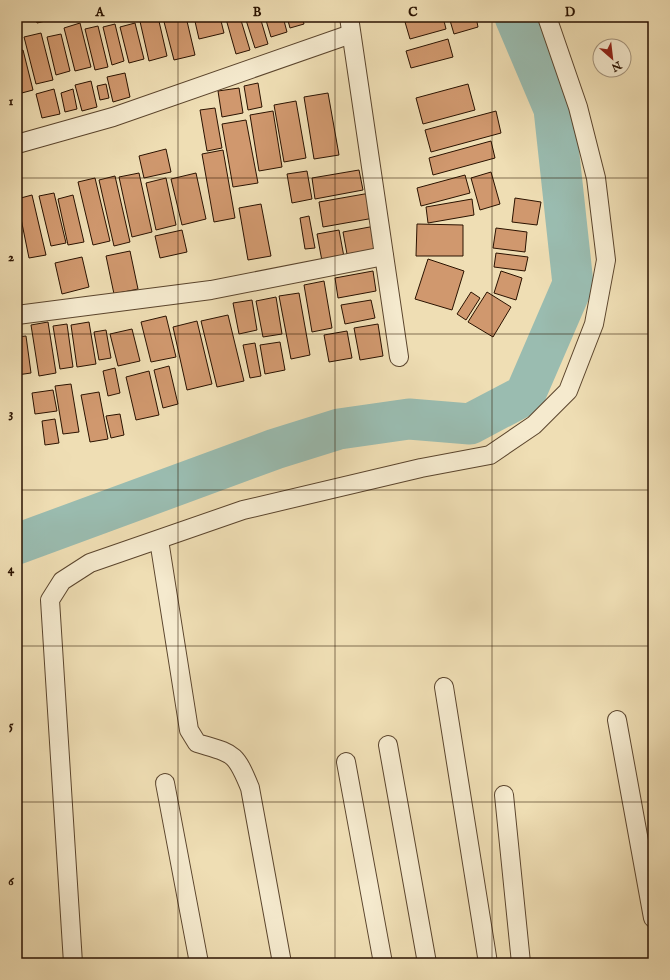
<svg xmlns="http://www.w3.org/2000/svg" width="670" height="980" viewBox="0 0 670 980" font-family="'IM FELL English',serif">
<rect width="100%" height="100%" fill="#efdeb4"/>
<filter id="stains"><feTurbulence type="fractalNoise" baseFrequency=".005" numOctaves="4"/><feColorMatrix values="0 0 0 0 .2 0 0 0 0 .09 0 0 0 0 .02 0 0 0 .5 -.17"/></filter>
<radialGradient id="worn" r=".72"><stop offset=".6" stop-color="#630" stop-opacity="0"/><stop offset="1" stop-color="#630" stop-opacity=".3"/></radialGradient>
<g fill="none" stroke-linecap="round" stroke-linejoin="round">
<path stroke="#9abcb0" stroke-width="41" d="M17,544L275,449L339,429L409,419L470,424L525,395L573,284L554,109L515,17"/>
</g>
<g fill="#d0986e" stroke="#2a1200">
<path d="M35,17H54V19L37,23Z"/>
<path d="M139,17H158L167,56L149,61Z"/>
<path d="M167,17H186L195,55L174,60L163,18Z"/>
<path d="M194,17H220L224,33L199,39Z"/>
<path d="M232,17H240L250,50L236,54L226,19Z"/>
<path d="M245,17H260L268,44L255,48Z"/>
<path d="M265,17H283L287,32L271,37Z"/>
<path d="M287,17H302L304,24L290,28Z"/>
<path d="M422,17H443L446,29L410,39L405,22Z"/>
<path d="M449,17H476L478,27L454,34Z"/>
<path d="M80,23L91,67L75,71L64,28Z"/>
<path d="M135,23L144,59L129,63L120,27Z"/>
<path d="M115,24L124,61L112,65L103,27Z"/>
<path d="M98,26L108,67L95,70L85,29Z"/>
<path d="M41,33L53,80L36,84L24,37Z"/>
<path d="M61,34L70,71L56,75L47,37Z"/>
<path d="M448,39L453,57L411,68L406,51Z"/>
<path d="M23,50L33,90L18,94L17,51Z"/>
<path d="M125,73L130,97L113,102L107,77Z"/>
<path d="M91,81L97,107L82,111L75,85Z"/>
<path d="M258,83L262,107L248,110L244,86Z"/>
<path d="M106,84L109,98L100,100L97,86Z"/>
<path d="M468,84L475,110L423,124L416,98Z"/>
<path d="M239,88L243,113L222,117L218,91Z"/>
<path d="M54,89L60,114L42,118L36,94Z"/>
<path d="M73,89L77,109L65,112L61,93Z"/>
<path d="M328,93L339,155L314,159L304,97Z"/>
<path d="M296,101L306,158L284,162L274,105Z"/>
<path d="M215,108L222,148L207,151L200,110Z"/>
<path d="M273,111L282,167L259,171L250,115Z"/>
<path d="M496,111L501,133L431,152L425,130Z"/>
<path d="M246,120L258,183L233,187L222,124Z"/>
<path d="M491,141L495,158L433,175L429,158Z"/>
<path d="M166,149L171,172L144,178L139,156Z"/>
<path d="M223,150L235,218L214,222L202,154Z"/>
<path d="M359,170L363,190L315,199L312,178Z"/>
<path d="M307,171L312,199L292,203L287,174Z"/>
<path d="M491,172L500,204L480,210L471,178Z"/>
<path d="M139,173L152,232L132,237L119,177Z"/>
<path d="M196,173L206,219L182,225L171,179Z"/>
<path d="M465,175L470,193L421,206L417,188Z"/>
<path d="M115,176L130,242L114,246L99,180Z"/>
<path d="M95,178L110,241L93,245L78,182Z"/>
<path d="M166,178L176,225L156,230L146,183Z"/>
<path d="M54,193L66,243L51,246L39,196Z"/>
<path d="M370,193L374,218L323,227L319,202Z"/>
<path d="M32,195L46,255L29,258L17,199Z"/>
<path d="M73,195L84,242L68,245L58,199Z"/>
<path d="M515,198L541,202L537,225L512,222Z"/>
<path d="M472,199L474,215L428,223L426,207Z"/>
<path d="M261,204L271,256L248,260L239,208Z"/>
<path d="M309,216L315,248L305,249L300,218Z"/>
<path d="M417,224L463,225V256H416Z"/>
<path d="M375,226L379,249L347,254L343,232Z"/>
<path d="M496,228L527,232L525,252L493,248Z"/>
<path d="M182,230L187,252L160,258L155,236Z"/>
<path d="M339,230L344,257L322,261L317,234Z"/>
<path d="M130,251L138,289L114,294L106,256Z"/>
<path d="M496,253L528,257L525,271L494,267Z"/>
<path d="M82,257L89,287L62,294L55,263Z"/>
<path d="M428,259L464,271L452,310L415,299Z"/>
<path d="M373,271L376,291L338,298L335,278Z"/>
<path d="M501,271L522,278L516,300L494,293Z"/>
<path d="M324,281L332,328L312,332L304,285Z"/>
<path d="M471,292L480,298L466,320L457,314Z"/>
<path d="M487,292L511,307L493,337L468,322Z"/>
<path d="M299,293L310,355L291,359L279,296Z"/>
<path d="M276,297L282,334L263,337L256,301Z"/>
<path d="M252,300L257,330L239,334L233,303Z"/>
<path d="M371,300L375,318L345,324L341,305Z"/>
<path d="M228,315L244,381L217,387L201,321Z"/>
<path d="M166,316L176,357L151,362L141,322Z"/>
<path d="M197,321L212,384L187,390L173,327Z"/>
<path d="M48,322L56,373L39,376L31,325Z"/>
<path d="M89,322L96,364L77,367L71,325Z"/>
<path d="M67,324L73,367L60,369L53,326Z"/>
<path d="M378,324L383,356L360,360L354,328Z"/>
<path d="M132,329L140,361L118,366L110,334Z"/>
<path d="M106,330L111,358L99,360L94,332Z"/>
<path d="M347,331L352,358L329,362L324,335Z"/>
<path d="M26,336L31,373L17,375V337Z"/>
<path d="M280,342L285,370L265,374L260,345Z"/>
<path d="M255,343L261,376L250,378L243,345Z"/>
<path d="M169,366L178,404L163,408L154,370Z"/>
<path d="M115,368L120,393L108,396L103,371Z"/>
<path d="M149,371L159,415L136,420L126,377Z"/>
<path d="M71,384L79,432L63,434L55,386Z"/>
<path d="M53,390L57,411L35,414L32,393Z"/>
<path d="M99,392L108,439L90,442L81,395Z"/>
<path d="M120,414L124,435L111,438L106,416Z"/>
<path d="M55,419L59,443L45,445L42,421Z"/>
</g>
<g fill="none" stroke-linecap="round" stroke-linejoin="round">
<g stroke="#5b452d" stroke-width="20">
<g id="minor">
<path d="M349,17L399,357"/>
<path d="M17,144L113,117L351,34"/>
<path d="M17,315L211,290L384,256"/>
<path d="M159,540L189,730L197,743C233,754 235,751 250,788L282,963"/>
<path d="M444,687L488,963"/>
<path d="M617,720L653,918"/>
<path d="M388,745L427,963"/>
<path d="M346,762L383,963"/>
<path d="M165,783L199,963"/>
<path d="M504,795L521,963"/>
<path d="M73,963L50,600L62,581L90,563L243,510L421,468L490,455L534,425L568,391L594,324L606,260L596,178L578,107L547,17"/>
</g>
</g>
<use href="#minor" stroke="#f5eace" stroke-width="18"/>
</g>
<path fill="none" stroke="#2a1200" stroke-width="1" stroke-opacity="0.55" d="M178,17V963M335,17V963M492,17V963M17,178H653M17,334H653M17,490H653M17,646H653M17,802H653"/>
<rect width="670" height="980" fill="none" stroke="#efdeb4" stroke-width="44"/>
<g transform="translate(612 58) rotate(152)"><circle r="19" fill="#f5eace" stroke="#a4947c"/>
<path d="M0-3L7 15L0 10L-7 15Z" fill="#8f2418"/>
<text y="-6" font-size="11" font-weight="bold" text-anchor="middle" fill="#2a1200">N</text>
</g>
<rect x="22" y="22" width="626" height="936" fill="none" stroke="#2a1200" stroke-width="1.5"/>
<g font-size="13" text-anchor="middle" font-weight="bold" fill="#2a1200">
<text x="100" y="16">A</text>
<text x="257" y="16">B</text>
<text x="413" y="16">C</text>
<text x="570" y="16">D</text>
<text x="11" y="105">1</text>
<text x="11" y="261">2</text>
<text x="11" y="417">3</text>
<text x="11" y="573">4</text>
<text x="11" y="729">5</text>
<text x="11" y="885">6</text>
</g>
<rect width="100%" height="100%" filter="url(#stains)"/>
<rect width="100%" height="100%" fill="url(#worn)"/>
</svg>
